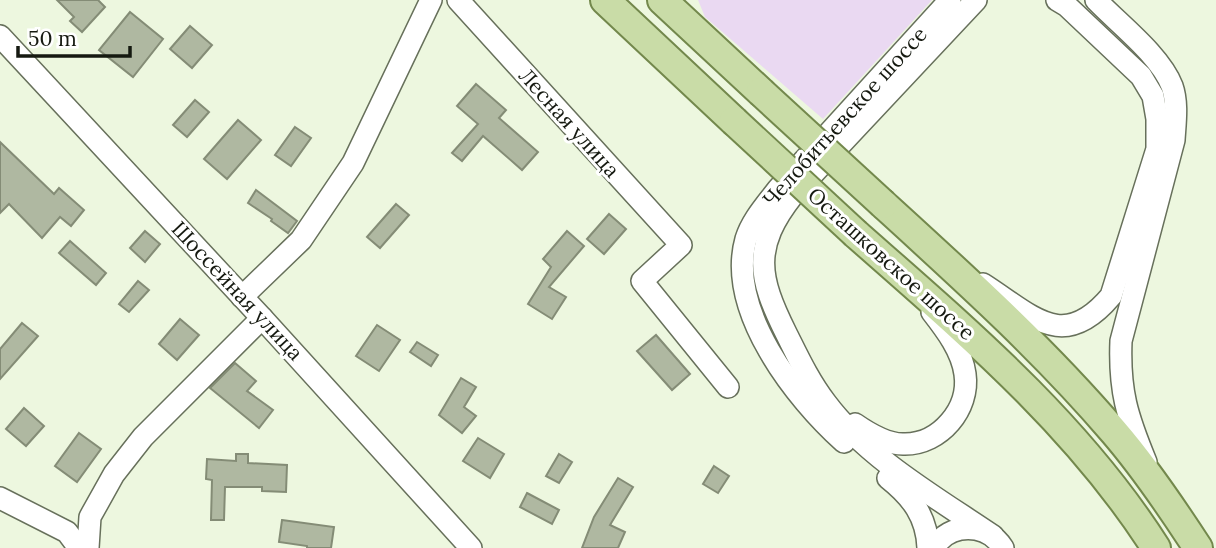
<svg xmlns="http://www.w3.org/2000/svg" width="1216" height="548" viewBox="0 0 1216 548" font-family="Lora,serif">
<rect width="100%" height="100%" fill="#edf7df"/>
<path fill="#ead9f2" d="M698,0H932L823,119L705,17Z"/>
<g fill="#afb8a1" stroke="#848c76" stroke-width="2">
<path d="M57,0H98L105,7L82,32L70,21L74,17Z"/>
<path d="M130,12L163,39L133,77L99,50Z"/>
<path d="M190,26L212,45L192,68L170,49Z"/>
<path d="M476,84L506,110L499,118L538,152L522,170L483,136L462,161L452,153L478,124L457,106Z"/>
<path d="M195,100L209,112L187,137L173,125Z"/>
<path d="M238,120L261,140L227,179L204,159Z"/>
<path d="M295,127L311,138L291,166L275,155Z"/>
<path d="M0,142L54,194L59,188L84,210L71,226L60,217L42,238L9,204L0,213Z"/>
<path d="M256,190L297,221L288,233L271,221L272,219L248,203Z"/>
<path d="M396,204L409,215L380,248L367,237Z"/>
<path d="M609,214L626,229L604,254L587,239Z"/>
<path d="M145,231L160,244L145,262L130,248Z"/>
<path d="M567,231L584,246L549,287L566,297L552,319L528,304L551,267L543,259Z"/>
<path d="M70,241L106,273L96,285L59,253Z"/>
<path d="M138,281L149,290L129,312L119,304Z"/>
<path d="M180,319L199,335L177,360L159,344Z"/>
<path d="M22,323L38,336L0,379V349Z"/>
<path d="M377,325L400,340L379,371L356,356Z"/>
<path d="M656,335L690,374L672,390L637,351Z"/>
<path d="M417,342L438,355L431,366L410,352Z"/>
<path d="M235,363L256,381L247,391L273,410L259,428L210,388Z"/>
<path d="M461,378L476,387L464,407L476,416L462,433L439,415Z"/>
<path d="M24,408L44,426L26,446L6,429Z"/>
<path d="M79,433L101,449L77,482L55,466Z"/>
<path d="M478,438L504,454L490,478L463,461Z"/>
<path d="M236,454H248V463L287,465L286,492L262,491V487H225L224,520H211L212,480L206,479L207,459L236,461Z"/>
<path d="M559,454L572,462L559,483L546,476Z"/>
<path d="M714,466L729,476L718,493L703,484Z"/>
<path d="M618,478L633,487L610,525L625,532L618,548H582L594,517Z"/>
<path d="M527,493L559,510L552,524L520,507Z"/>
<path d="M282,520L334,527L331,548H307V546L279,542Z"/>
</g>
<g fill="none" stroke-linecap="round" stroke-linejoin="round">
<g stroke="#67705b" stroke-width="24">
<g id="minor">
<path d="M458,0L681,245L642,281L728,387"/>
<path d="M976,0L793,195C752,247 758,277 786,333C798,357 809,381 826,403C867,458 937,498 993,536"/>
<path d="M1096,0C1119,24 1160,55 1172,86C1178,103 1175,123 1174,140L1121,341C1119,391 1127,416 1146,462"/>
<path d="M0,36L262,318L471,548"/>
<path d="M983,284C1033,316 1063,353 1111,296L1157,149V119L1153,96L1141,76L1067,6L1057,0"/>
<path d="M242,297L301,240L353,163L431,0"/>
<path d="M855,424C868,433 889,445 905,444C940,444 970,409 965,374C962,351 946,330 932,312"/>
<path d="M844,442C795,398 726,310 746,239C752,220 766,205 778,189L950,0"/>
<path d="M888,478C912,497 927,517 928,548"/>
<path d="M0,498L67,532L79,548"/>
<path d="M88,548L90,517L114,474L143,437L262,318"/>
<path d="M934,548C949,522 987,522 1003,548"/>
</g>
</g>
<g stroke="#73884c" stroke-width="32">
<g id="major">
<path d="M605,0L734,121"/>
<path d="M662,0L761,92"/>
<path d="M883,204C963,277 1044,350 1114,432C1145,468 1172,508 1198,548"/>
<path d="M856,234C965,330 1077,424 1156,548"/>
</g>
</g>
<use href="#minor" stroke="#fff" stroke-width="21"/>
<use href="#major" stroke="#c9dca7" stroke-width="28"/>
<g stroke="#73884c" stroke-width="32" stroke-linecap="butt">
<g id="major-bridge">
<path d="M761,92L883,204"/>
<path d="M734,121L856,234"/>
</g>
</g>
<use href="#major-bridge" stroke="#c9dca7" stroke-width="28"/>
</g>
<g text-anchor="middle" stroke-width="6" stroke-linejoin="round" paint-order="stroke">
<g font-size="21" fill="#151910" stroke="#fff">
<text transform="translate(845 117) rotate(-48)" y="7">Челобитьевское шоссе</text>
<text transform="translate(569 123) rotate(48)" y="7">Лесная улица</text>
<text transform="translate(891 264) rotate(42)" y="7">Осташковское шоссе</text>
<text transform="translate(237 291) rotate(47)" y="7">Шоссейная улица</text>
</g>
</g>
<path d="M18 46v10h112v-10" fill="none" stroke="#151910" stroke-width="3.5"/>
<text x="28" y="46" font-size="21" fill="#151910" stroke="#ffffff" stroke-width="5" paint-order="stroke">50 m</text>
</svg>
